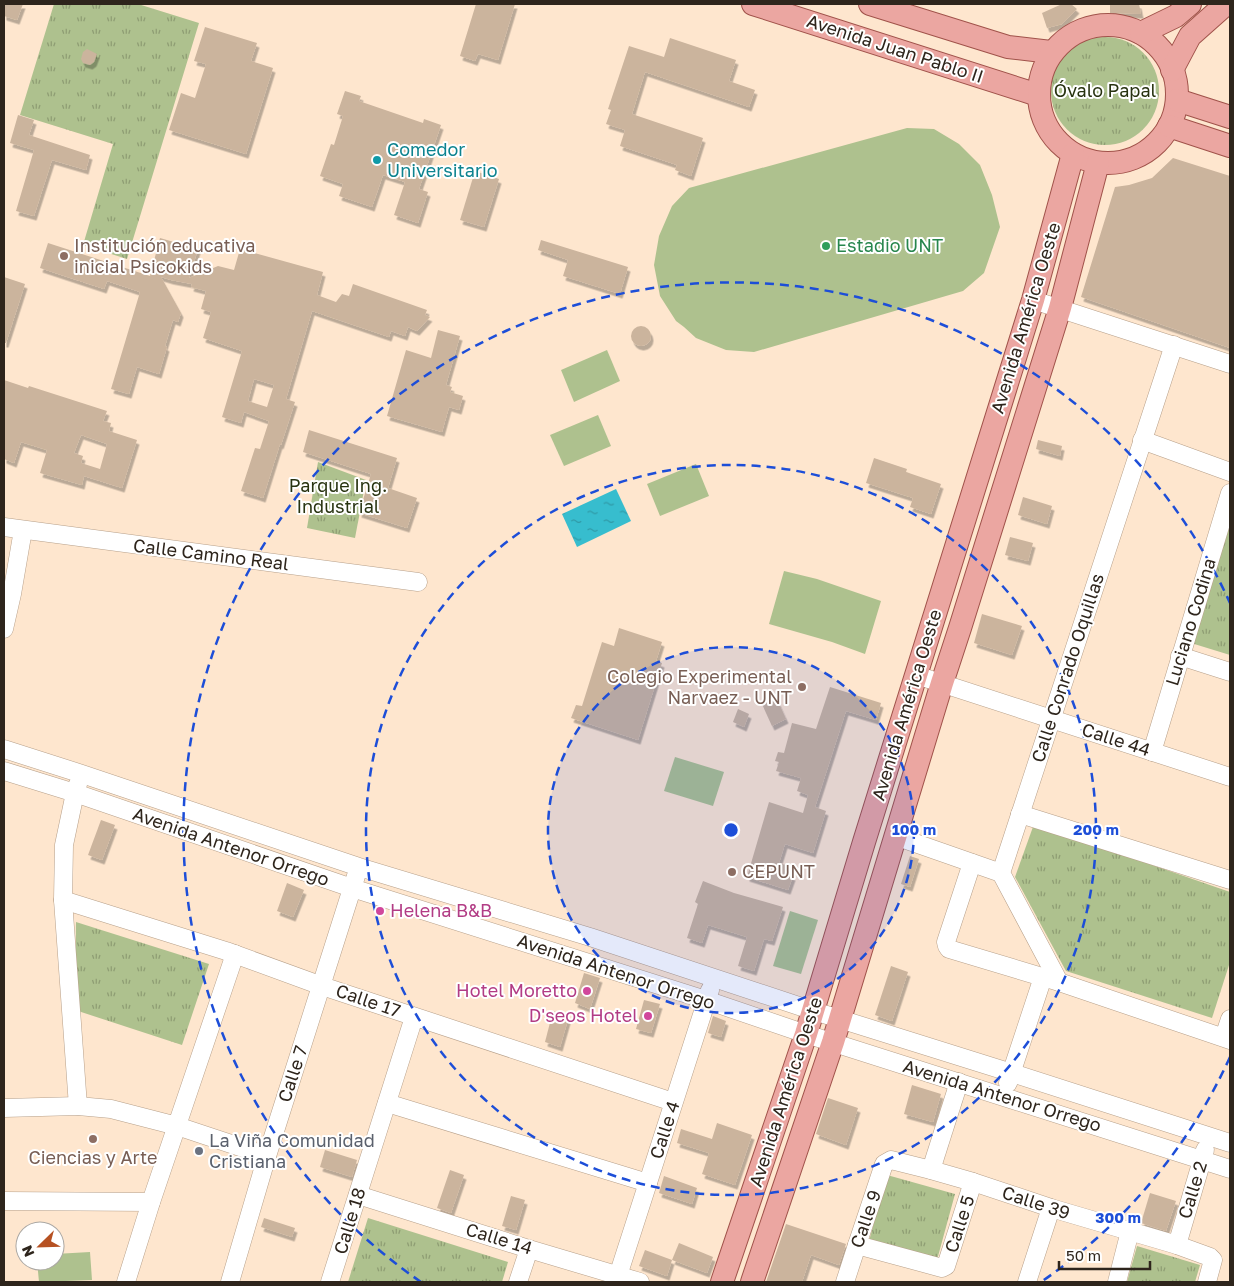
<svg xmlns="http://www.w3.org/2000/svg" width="1234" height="1286" viewBox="0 0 1234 1286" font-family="'Golos Text',sans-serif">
<defs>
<pattern id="park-tufts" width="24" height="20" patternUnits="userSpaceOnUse" patternTransform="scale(1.25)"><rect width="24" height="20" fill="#aec18e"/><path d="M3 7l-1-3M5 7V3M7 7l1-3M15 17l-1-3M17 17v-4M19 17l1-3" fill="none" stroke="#8e9d73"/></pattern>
<pattern id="water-ripples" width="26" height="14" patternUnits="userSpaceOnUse" patternTransform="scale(1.25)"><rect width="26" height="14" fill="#37bdce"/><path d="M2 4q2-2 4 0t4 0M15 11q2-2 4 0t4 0" fill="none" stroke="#2f99a6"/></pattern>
<filter id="shadow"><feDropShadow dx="2.5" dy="4.5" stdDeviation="0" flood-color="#0004"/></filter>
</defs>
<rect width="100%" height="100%" fill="#fee6ce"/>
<g fill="#aec18e">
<path d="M907,128L934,129L959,144L980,165L992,195L1000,227L984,273L963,291L754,352L726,350L696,338L684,327L676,321L660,296L654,265L659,236L672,206L689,188Z"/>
<path d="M607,350L620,381L574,402L561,370Z"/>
<path d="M598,415L611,446L564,466L550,435Z"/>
<path d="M696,464L709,496L660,516L647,484Z"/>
<path d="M784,571L817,579L881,601L865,654L832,642L769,624Z"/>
<path d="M675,757L724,772L713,806L664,791Z"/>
<path d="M790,911L818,920L801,974L773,966Z"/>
<path d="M90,1252L92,1280L39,1282L37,1261H55V1254Z"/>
</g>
<g fill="url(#park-tufts)">
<path d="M54,4H138L199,23L127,259L83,245L113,144L20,115Z"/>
<circle cx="1105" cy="91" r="54"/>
<path d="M318,462L366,480L355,538L307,528Z"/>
<path d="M1230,513V655L1191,643Z"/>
<path d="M1034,824L1230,892V962L1212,1018L1066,971L1015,877Z"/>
<path d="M76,922L209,964L182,1045L75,1010Z"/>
<path d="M887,1175L955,1194L937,1260L869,1241Z"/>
<path d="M368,1218L508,1262L502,1282H348Z"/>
<path d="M1137,1246L1200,1265L1195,1282H1127Z"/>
</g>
<path fill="url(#water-ripples)" d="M616,489L631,521L577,547L562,514Z"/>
<g fill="#cbb49d" fill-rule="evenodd" filter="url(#shadow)">
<path d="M4,4H23L17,20L4,16Z"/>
<path d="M476,4H515L498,60L478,54L475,61L460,56Z"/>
<path d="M1062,4H1071L1077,9L1062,24L1047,28L1042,13Z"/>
<path d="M1110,4H1139L1141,14L1110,13Z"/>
<path d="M205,27L257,43L251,61L273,68L246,154L169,130L181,93L195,98L206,64L194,61Z"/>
<path d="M670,38L736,60L729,81L755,90L749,107L645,72L632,114L703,138L691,176L675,170L677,165L620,146L625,130L606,124L611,110L608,109L629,46L664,57Z"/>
<path d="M87,49L97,54L94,62L90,65L83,63L81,59L83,52Z"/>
<path d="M345,91L361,96L359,101L423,123L424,119L441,125L419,189L428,192L418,223L394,215L405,182L383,175L372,207L339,196L343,184L320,176L331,144L334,145L343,116L337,114Z"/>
<path d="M18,115L34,120L29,135L90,155L86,170L52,160L34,216L16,211L34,150L10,143Z"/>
<path d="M1173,158L1230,176V348L1081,297L1115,187L1129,185L1152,178Z"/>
<path d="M475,171L499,179L484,227L460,220Z"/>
<path d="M160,238L198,249L189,278L218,266L234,270L240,249L323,272L317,295L336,302L342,294L349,296L353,284L427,310L425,315L430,317L417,331L408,327L405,336L391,331L389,337L312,311L286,399L295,402L281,445L280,444L263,498L241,491L255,448L260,449L269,421L244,412L241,423L222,417L242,351L203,338L211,312L201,309L206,291L191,287L192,284L171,280L161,277L181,313L178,322L173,320L165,346L167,347L159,374L137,367L129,394L111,389L140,292L107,281L104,289L40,268L48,243L150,276ZM254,379L274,385L267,407L248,401Z"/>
<path d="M541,240L628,267L620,294L563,276L568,260L538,250Z"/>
<path d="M4,277L25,284L6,343H4Z"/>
<circle cx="641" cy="336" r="10"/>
<path d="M438,330L460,336L446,385L452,387L450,392L463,396L459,410L449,407L442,432L387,416L406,350L431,358Z"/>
<path d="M4,380L28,388L29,386L107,411L103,421L111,423L109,431L137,440L122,488L84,476L82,485L40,473L47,450L21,442L14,463L4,459ZM81,435L107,444L100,469L81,463L83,456L74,453Z"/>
<path d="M309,430L397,458L388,488L417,498L407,528L359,513L371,474L303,452Z"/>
<path d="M1038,440L1062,446L1060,456L1036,449Z"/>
<path d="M874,458L907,469L906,472L941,484L931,514L910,507L913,498L866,483Z"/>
<path d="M1023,497L1052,506L1047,524L1018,515Z"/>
<path d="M1010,537L1033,543L1028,561L1005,555Z"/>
<path d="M982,614L1022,626L1012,655L974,643Z"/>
<path d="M619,628L662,642L656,661L662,663L638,740L571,718L576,705L582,706L602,642L614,646Z"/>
<path d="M830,687L881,703L876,720L846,711L815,807L826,811L813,853L785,844L779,863L789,866L787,874L793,876L788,890L747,877L769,802L803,813L808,795L797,791L801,778L776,771L779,762L775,761L778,752L784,753L792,723L816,729Z"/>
<path d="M776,697L786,719L772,726L762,704Z"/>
<path d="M738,709L749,714L744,727L733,722Z"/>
<path d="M101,820L115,825L102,860L88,855Z"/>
<path d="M910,856L919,859L910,887L901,884Z"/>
<path d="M703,881L734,893L783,907L772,941L764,939L754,971L738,966L747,937L708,925L702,943L687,938L698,904L695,902Z"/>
<path d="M287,883L304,890L293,917L277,911Z"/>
<path d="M891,966L908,972L892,1021L875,1015Z"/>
<path d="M584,973L600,978L590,1009L575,1003Z"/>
<path d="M644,1000L660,1004L651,1033L636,1029Z"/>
<path d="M553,1011L569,1016L560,1047L545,1042Z"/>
<path d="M713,1016L726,1021L721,1037L708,1033Z"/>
<path d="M912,1085L941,1094L933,1122L904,1114Z"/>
<path d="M828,1098L858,1108L846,1145L816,1134Z"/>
<path d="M717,1123L752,1135L735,1185L702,1174L709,1153L677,1143L681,1129L712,1139Z"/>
<path d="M325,1150L357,1160L352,1177L320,1167Z"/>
<path d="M450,1170L464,1175L451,1213L437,1208Z"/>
<path d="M664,1176L697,1188L692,1204L659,1193Z"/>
<path d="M1150,1193L1176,1201L1166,1231L1141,1223Z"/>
<path d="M511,1196L525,1200L516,1230L502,1226Z"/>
<path d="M264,1218L295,1228L292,1237L261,1227Z"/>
<path d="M786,1224L846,1244L839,1265L811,1255L802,1282H766Z"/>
<path d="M679,1243L713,1257L707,1273L672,1260Z"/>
<path d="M645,1250L672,1260L667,1276L639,1266Z"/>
</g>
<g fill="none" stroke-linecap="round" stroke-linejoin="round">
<g stroke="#b7a08a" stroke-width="19">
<g id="minor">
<path d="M1033,300L1230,364"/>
<path d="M1142,440L1230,472"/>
<path d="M4,527L418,582"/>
<path d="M4,629L12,594L23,530"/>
<path d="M1180,656L1230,672"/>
<path d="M916,675L1230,777"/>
<path d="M4,749L82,774L359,867L590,937L814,1011L1012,1073L1230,1143"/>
<path d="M1152,752L1230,493"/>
<path d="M4,771L75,793L352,888L706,1000L806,1034L1230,1169"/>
<path d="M1020,814L1230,880"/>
<path d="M895,836L1001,873"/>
<path d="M972,863L946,942L947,946L949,949L1059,982L1230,1040"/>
<path d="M63,900L226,951L322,986L673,1102"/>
<path d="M1059,982L1001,873L1174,345"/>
<path d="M1224,1037L1230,1019"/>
<path d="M1008,1083L1043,977"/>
<path d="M387,1103L648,1183"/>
<path d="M78,1106L63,900L64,845L75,793L78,784"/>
<path d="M4,1108L78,1106L111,1109L177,1126L267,1156"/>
<path d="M931,1170L959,1082"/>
<path d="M358,1195L529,1249L640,1282"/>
<path d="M4,1201L151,1202"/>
<path d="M857,1245L942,1268L946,1266L973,1182"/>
<path d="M1177,1245L1205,1150"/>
<path d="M126,1282L151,1202L235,954"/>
<path d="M230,1282L267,1156L356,876"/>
<path d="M330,1282L414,1017"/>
<path d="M518,1282L529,1249"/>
<path d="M616,1282L710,990"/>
<path d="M845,1282L857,1245L884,1164L891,1160L931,1170L973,1182L1051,1208L1177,1245L1210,1257L1213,1260L1207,1282"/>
<path d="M1027,1282L1051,1208"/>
<path d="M1117,1282L1130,1231"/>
</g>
</g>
<g stroke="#a0524a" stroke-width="24">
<g id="major">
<path d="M753,4L1038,95"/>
<path d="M870,4L1008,47L1051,52"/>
<circle cx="1108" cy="94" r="69"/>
<path d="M1141,33L1176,16L1190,4"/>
<path d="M1172,70L1190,36L1226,4"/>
<path d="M1177,100L1230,117"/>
<path d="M1169,126L1230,146"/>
<path d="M722,1282L806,1034L864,842L1033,300L1073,154"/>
<path d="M752,1282L833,1042L942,683L960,628L1060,308L1098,163"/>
</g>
</g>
<use href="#minor" stroke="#fff" stroke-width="18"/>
<use href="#major" stroke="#eba6a1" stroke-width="22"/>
</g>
<circle cx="731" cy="830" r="183" fill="#1d4ed8" fill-opacity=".12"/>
<g fill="none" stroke="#1d4ed8" stroke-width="2.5" stroke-dasharray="9 6">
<circle cx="731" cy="830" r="183"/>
<circle cx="731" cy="830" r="365"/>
<path d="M1230 1057A548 548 0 0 1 1041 1282M421 1282A548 548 0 1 1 1230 603"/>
</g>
<circle fill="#0f9aa8" stroke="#fff" stroke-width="2" cx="377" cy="160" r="5"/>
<circle fill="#2e9e5b" stroke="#fff" stroke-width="2" cx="826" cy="246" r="5"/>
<g fill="#8d6e63" stroke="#fff" stroke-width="2">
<circle cx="64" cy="256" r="5"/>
<circle cx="802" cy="687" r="5"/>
<circle cx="732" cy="872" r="5"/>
<circle cx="93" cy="1139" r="5"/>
</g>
<g fill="#d1479c" stroke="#fff" stroke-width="2">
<circle cx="380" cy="911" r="5"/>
<circle cx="587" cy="991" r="5"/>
<circle cx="648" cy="1016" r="5"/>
</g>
<circle fill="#6b7280" stroke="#fff" stroke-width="2" cx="199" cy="1151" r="5"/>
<g text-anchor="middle" stroke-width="4" stroke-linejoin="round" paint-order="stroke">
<g font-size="18" fill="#2e251c" stroke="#fff">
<text transform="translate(895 49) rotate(18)" y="6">Avenida Juan Pablo II</text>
<text transform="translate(1026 318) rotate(-73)" y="6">Avenida América Oeste</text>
<text transform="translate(211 555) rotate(7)" y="6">Calle Camino Real</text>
<text transform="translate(1191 622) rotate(-73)" y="6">Luciano Codina</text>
<text transform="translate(1068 668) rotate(-72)" y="6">Calle Conrado Oquillas</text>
<text transform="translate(907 705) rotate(-73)" y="6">Avenida América Oeste</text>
<text transform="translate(1116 740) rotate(18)" y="6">Calle 44</text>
<text transform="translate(231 847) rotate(19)" y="6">Avenida Antenor Orrego</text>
<text transform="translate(616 972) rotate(18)" y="6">Avenida Antenor Orrego</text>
<text transform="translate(368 1001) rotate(19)" y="6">Calle 17</text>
<text transform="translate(293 1074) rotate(-72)" y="6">Calle 7</text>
<text transform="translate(786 1092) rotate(-72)" y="6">Avenida América Oeste</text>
<text transform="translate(1002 1096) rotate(17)" y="6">Avenida Antenor Orrego</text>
<text transform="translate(665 1130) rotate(-72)" y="6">Calle 4</text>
<text transform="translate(1193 1190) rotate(-73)" y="6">Calle 2</text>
<text transform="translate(1036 1203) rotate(18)" y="6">Calle 39</text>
<text transform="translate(866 1219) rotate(-71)" y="6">Calle 9</text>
<text transform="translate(350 1221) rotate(-73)" y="6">Calle 18</text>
<text transform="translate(960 1224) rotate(-72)" y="6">Calle 5</text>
<text transform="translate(499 1239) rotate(17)" y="6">Calle 14</text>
</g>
<g font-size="18" fill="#283310" stroke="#fff">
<text x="1105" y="97">Óvalo Papal</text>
<text x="338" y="492">Parque Ing.<tspan x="338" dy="21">Industrial</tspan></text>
</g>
<g font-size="18" fill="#0d838f" stroke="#fff" text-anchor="start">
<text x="387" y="156">Comedor<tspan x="387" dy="21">Universitario</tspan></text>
</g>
<g font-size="18" fill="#785e54" stroke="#fff" text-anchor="start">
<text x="74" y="252">Institución educativa<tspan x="74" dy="21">inicial Psicokids</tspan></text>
<text x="792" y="683" text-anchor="end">Colegio Experimental<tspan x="792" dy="21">Narvaez - UNT</tspan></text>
<text x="742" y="878">CEPUNT</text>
<text x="93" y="1164" text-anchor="middle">Ciencias y Arte</text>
</g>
<g font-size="18" fill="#27864d" stroke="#fff" text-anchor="start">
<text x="836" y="252">Estadio UNT</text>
</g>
<g font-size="18" fill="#b23c85" stroke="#fff" text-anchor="end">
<text x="390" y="917" text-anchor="start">Helena B&amp;B</text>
<text x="577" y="997">Hotel Moretto</text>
<text x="638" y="1022">D'seos Hotel</text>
</g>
<g font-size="18" fill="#5b616d" stroke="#fff" text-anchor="start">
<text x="209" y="1147">La Viña Comunidad<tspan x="209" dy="21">Cristiana</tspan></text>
</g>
</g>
<circle cx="731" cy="830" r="8" fill="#1d4ed8" stroke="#fff" stroke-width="2.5"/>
<g font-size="15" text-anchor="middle" font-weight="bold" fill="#1d4ed8" stroke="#fff" stroke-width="4" stroke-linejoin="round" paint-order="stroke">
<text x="914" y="835">100 m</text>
<text x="1096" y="835">200 m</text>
<text x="1118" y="1223">300 m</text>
</g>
<rect width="1234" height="1286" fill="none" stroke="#2e251c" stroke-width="10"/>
<g transform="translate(40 1246) rotate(247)"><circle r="24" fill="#ffffff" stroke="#aba8a4"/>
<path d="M0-4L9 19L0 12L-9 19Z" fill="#b65122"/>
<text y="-8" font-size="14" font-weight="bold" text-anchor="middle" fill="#2e251c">N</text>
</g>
<path d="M1059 1261v8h91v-8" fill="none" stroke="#2e251c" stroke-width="2.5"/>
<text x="1066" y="1261" font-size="15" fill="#2e251c" stroke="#ffffff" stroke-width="4" paint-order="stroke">50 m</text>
</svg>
